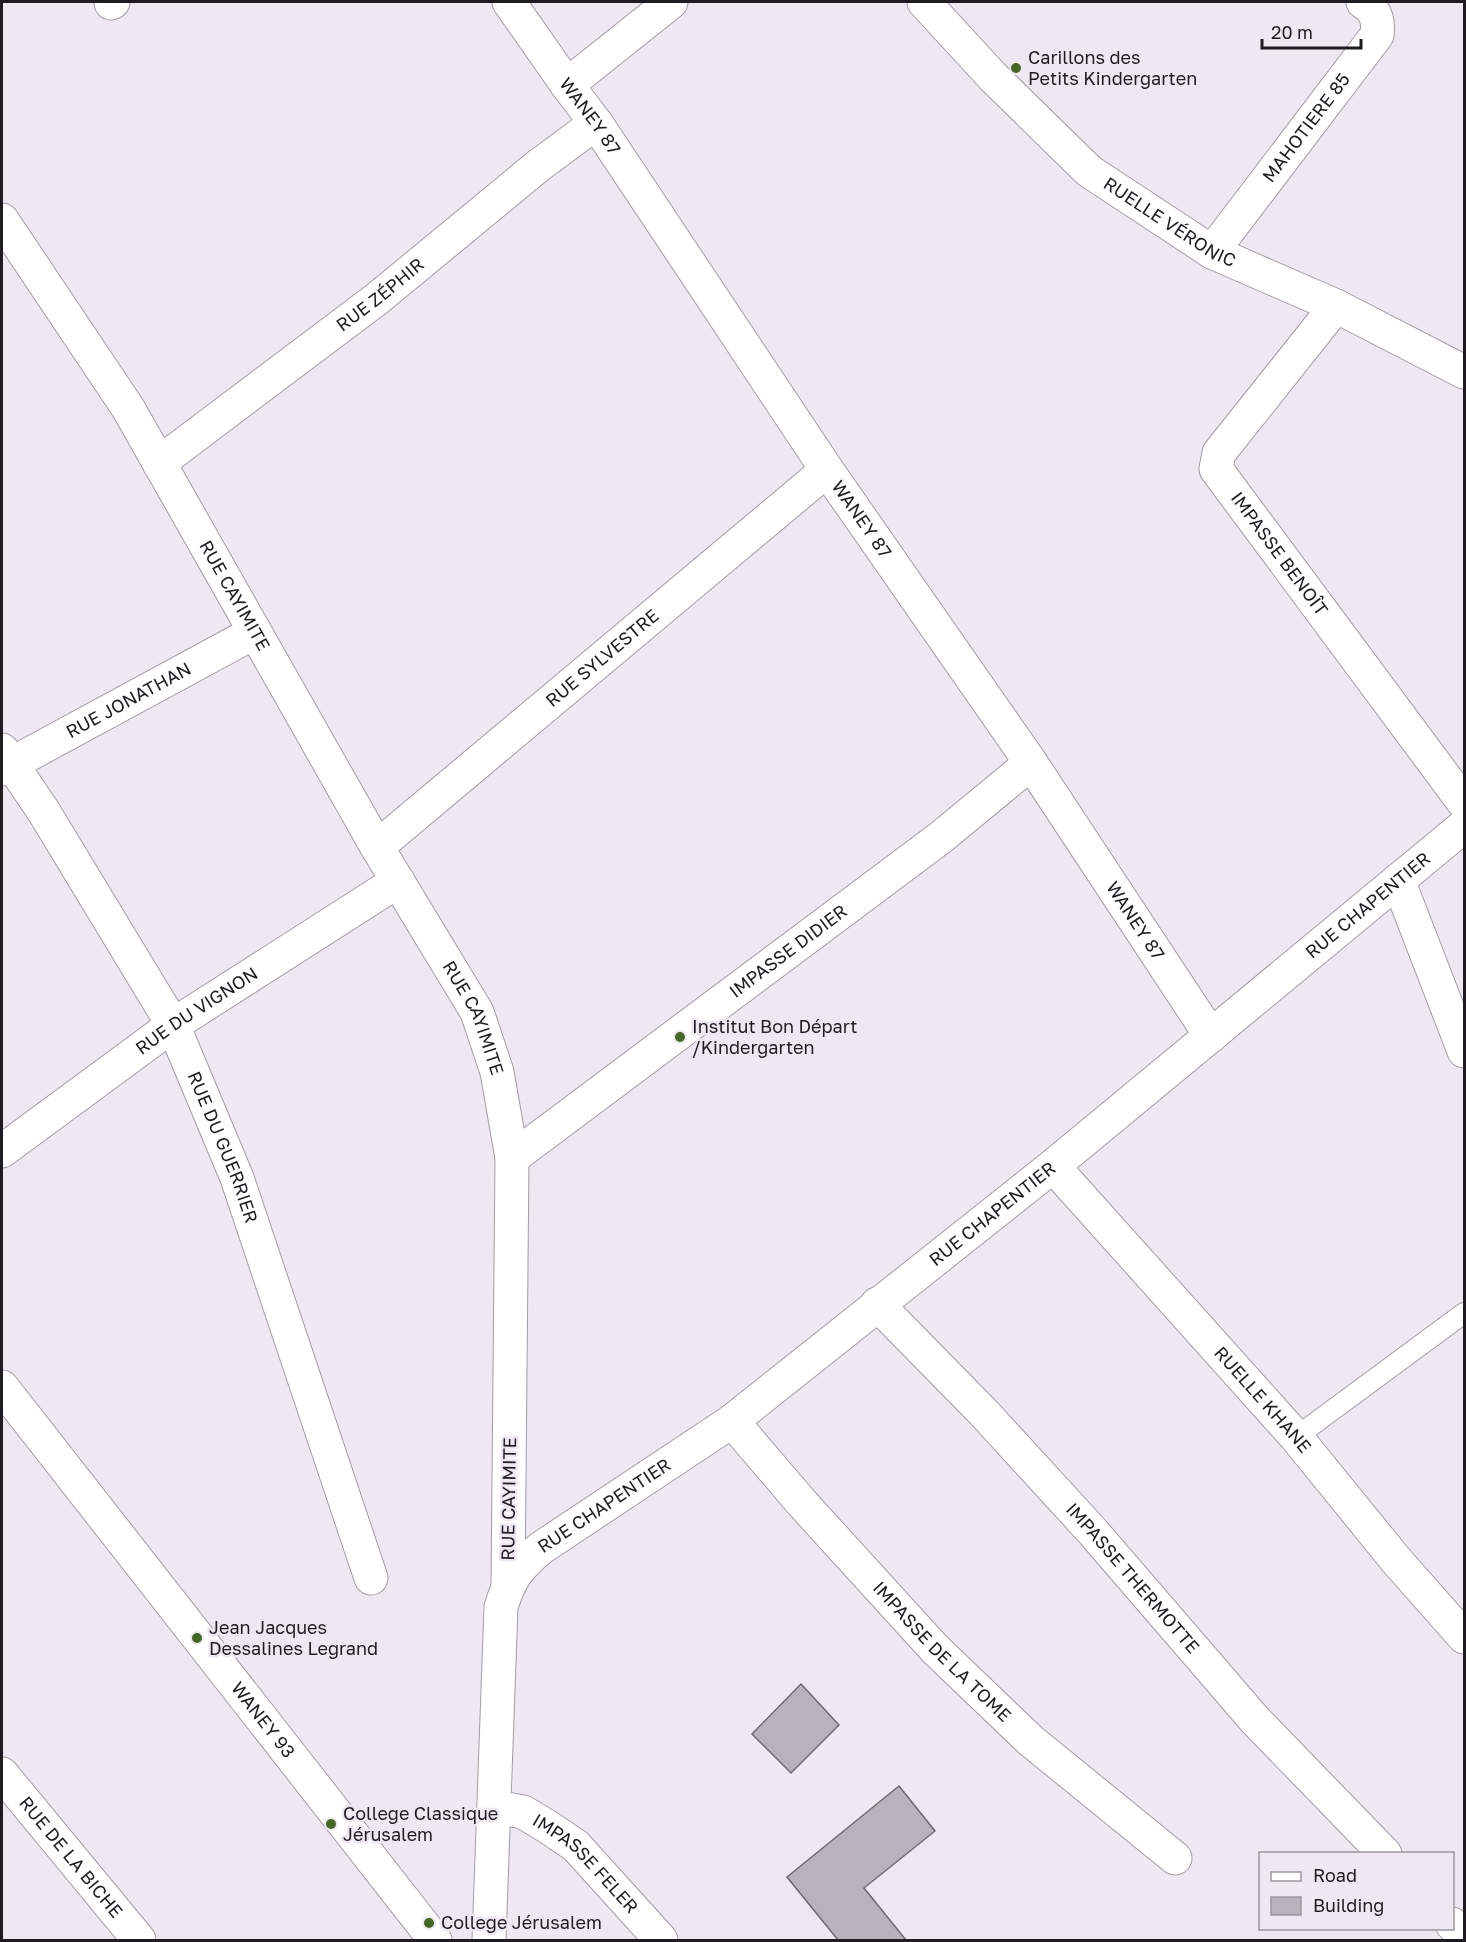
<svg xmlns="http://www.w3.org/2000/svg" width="1466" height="1942" viewBox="0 0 1466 1942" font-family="'Golos Text',sans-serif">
<rect width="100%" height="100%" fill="#eee8f2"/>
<g fill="#b8b2bc" stroke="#6f6972" stroke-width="1.5">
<path d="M801,1684L839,1725L791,1773L752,1734Z"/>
<path d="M899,1786L935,1831L864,1888L906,1940H838L787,1877Z"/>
</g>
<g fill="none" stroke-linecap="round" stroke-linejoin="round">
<g stroke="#a29ca5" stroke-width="22">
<path id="lane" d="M1296,1437L1464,1313"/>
</g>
<g stroke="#a29ca5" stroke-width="35">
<g id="street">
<path id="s1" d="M924,2L994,78L1089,171L1212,252L1336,306L1464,372"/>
<path d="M111,3L113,2"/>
<path d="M567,85L671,2"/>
<path id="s2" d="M2,220L128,408L377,847L477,1012L497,1072L512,1158L508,1586"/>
<path id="s3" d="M1212,252L1377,35C1379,20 1376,10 1363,2"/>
<path id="s4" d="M1336,306L1219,453L1216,469L1464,803"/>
<path id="s5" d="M159,463L378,298L538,166L596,123"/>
<path id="s6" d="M2,750L44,812L173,1025L237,1178L371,1578"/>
<path id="s7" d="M2,769L255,632"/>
<path id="s8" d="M377,847L827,470"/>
<path d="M1398,880L1464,1051"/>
<path id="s9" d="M2,1151L173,1025L398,881"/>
<path id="s10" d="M512,1158L940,838L1031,763"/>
<path id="s11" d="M1053,1166L1296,1437L1396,1560L1464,1637"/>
<path id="s12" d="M877,1304L984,1413L1093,1532L1255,1720L1385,1854"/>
<path id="s13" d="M732,1421L802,1503L935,1649L1030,1740L1175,1858"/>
<path id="s14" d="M2,1774L139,1940"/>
<path id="s15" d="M495,1807L523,1812L548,1827L576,1846L661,1940"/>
<path d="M1452,1924L1464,1937"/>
</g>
</g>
<g stroke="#a29ca5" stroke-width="35">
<g id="secondary">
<path id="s16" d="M509,2L567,85L596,123L827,470L1031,763L1211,1036"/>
<path id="s17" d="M2,1387L435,1940"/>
<path id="s18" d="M489,1940L501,1607C510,1578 518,1567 541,1548L732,1421L1053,1166L1464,826"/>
</g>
</g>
<use href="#lane" stroke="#fff" stroke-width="20"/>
<use href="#street" stroke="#fff" stroke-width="33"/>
<use href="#secondary" stroke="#fff" stroke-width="33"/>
</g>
<g fill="#436821" stroke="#eee8f2" stroke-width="2">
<circle cx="1016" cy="68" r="6"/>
<circle cx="680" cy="1037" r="6"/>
<circle cx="197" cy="1638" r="6"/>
<circle cx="331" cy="1824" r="6"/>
<circle cx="429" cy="1923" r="6"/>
</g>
<g text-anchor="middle" stroke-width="5" stroke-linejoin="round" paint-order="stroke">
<g font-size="18" fill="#1e1c20" stroke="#eee8f2" text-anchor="start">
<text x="1028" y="64">Carillons des<tspan x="1028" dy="21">Petits Kindergarten</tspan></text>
<text x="692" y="1033">Institut Bon Départ<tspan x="692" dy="21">/Kindergarten</tspan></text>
<text x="209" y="1634">Jean Jacques<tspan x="209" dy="21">Dessalines Legrand</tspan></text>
<text x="343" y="1820">College Classique<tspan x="343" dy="21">Jérusalem</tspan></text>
<text x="441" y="1929">College Jérusalem</text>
</g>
<g font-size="18" fill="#1e1c20" stroke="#eee8f2">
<text dy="6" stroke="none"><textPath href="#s16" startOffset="140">WANEY 87</textPath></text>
<text dy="6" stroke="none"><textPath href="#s3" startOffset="156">MAHOTIERE 85</textPath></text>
<text dy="6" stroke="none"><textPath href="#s1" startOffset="332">RUELLE VÉRONIC</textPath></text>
<text dy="6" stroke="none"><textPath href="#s5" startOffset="278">RUE ZÉPHIR</textPath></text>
<text dy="6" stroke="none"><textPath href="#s16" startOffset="626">WANEY 87</textPath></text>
<text dy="6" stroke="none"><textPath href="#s4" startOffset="310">IMPASSE BENOÎT</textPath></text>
<text dy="6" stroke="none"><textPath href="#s2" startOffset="442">RUE CAYIMITE</textPath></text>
<text dy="6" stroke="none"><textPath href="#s8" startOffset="294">RUE SYLVESTRE</textPath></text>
<text dy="6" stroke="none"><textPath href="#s7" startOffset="144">RUE JONATHAN</textPath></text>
<text dy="6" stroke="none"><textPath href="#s18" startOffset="1454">RUE CHAPENTIER</textPath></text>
<text dy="6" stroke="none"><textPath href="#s16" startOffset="1112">WANEY 87</textPath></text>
<text dy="6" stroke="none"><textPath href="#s10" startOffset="345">IMPASSE DIDIER</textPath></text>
<text dy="6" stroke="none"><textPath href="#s9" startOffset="240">RUE DU VIGNON</textPath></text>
<text dy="6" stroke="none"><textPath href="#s2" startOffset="928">RUE CAYIMITE</textPath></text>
<text dy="6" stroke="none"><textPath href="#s6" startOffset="456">RUE DU GUERRIER</textPath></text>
<text dy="6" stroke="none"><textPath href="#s18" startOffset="968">RUE CHAPENTIER</textPath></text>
<text dy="6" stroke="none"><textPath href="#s11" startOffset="314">RUELLE KHANE</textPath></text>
<text transform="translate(509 1499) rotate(-89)" y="6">RUE CAYIMITE</text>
<text dy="6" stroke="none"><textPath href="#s18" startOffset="482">RUE CHAPENTIER</textPath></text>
<text dy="6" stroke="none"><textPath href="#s12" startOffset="375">IMPASSE THERMOTTE</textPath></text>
<text dy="6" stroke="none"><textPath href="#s13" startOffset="312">IMPASSE DE LA TOME</textPath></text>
<text dy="6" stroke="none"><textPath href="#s17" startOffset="423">WANEY 93</textPath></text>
<text dy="6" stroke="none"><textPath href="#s14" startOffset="108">RUE DE LA BICHE</textPath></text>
<text dy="6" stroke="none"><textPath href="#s15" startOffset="110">IMPASSE FELER</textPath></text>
</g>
</g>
<rect width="1466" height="1942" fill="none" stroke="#1e1c20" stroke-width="6"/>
<rect x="1259" y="1852" width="195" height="78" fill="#eee8f2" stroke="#9b969e" stroke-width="1.5"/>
<rect x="1271" y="1872" width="30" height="9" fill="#ffffff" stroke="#9b969e" stroke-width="1.5"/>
<text x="1313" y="1882" font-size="18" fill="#1e1c20">Road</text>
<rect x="1271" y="1897" width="30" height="18" fill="#b8b2bc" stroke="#9b969e" stroke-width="1.5"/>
<text x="1313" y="1912" font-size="18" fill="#1e1c20">Building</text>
<path d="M1262 39v9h99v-9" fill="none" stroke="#1e1c20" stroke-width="3"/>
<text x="1271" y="39" font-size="18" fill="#1e1c20" stroke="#eee8f2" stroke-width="4.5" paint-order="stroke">20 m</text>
</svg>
